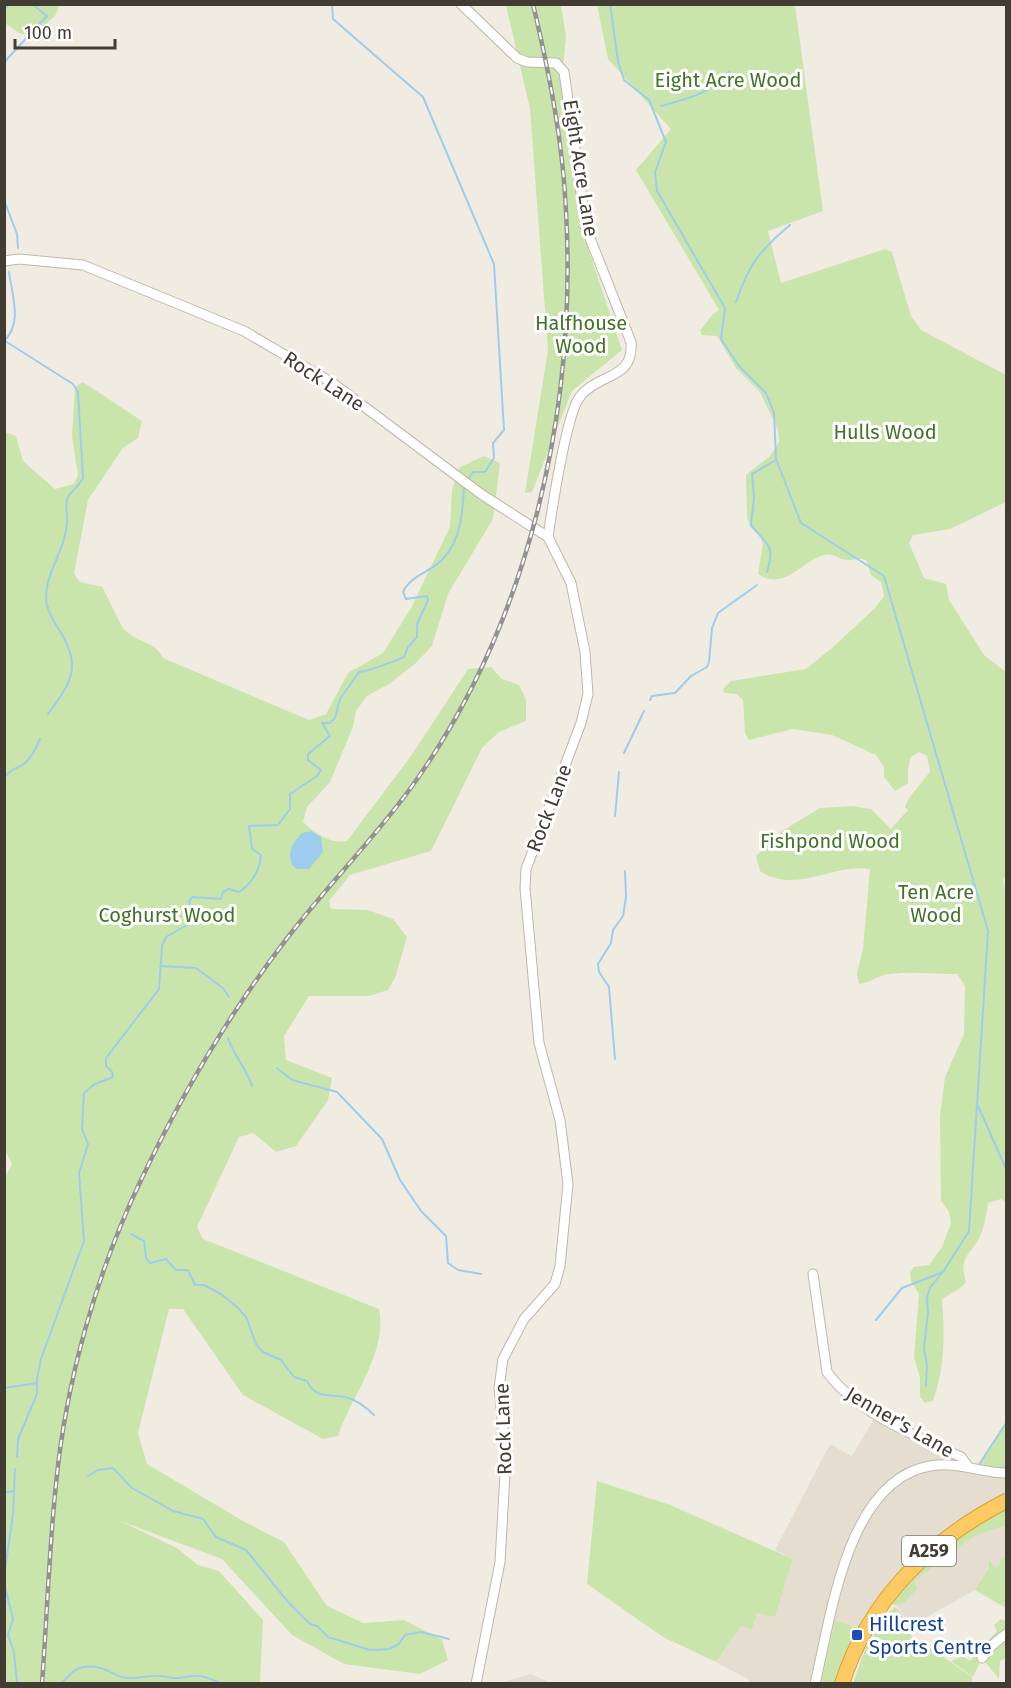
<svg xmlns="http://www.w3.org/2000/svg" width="1011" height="1688" viewBox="0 0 1011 1688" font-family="'Fira Sans',sans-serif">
<rect width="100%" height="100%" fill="#f1ece2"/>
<g fill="#e5ded0">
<path d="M877,1414L967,1465L1006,1470V1608L975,1590L909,1627L901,1611L895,1605L879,1599L858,1628L835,1621L821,1683H748L749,1680L716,1662L741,1626L757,1613L775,1616L793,1559L775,1550L830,1444L852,1456Z"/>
<path d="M531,1674L551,1683H498L503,1682Z"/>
</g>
<g fill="#cae5ab">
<path d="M6,5V4L60,5L55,16L33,36L19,33L5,23Z"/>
<path d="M506,5H561L566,36L562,78L582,230L622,350L572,391L532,492L525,493L548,350L530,109Z"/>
<path d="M597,5H795L823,211L768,231L781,283L885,249L892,252L911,316L921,330L1006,375V502L950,529L913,535L909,543L924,578L946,584L949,600L984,655L1006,672V876L1003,879L1006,897V1202L1001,1199L988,1203C986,1214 985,1226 980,1236C971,1255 958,1257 966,1282C960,1291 950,1292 942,1300C945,1334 945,1367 933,1401L925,1403L920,1397V1378L914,1357L919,1294L911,1281L910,1273L914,1267L929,1265L942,1247L951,1223L949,1212L941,1201L940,1116L945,1077L964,1034L965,986L957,974C935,974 911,971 890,974C877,975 869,984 859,984L857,974L863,949L870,869C832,863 797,895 760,871L756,856L782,831L820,808L852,806L871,809L891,829L908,810L905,807C909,794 923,783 930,771L927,756L919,752L911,757L908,769V783L895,791L884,777V767L876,755L832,735L793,729L749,740L745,733L743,700L736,694L724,693L723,689L731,681L806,669L832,648L875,608L884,596L881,582L871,575L866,560C859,557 855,560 848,560C838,560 833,551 821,556C801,563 783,591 758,574L763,544L759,535L750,527L747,516L746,475L770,456L779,442L778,430L760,392L736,368L717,336L702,335L700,331L712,315L719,310L636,170L671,129L608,59Z"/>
<path d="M83,382L142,421L138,438L123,448L88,500L74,574L80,582L102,587C109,598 119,624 125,630C136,642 156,642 163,658L309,720L326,714L348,673L383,653L411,608L450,527L452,490L460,467L484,456L500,463L493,519L448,594L432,646L416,663L389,684L367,696L356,711L353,727L330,782L307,807L303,822C313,832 332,845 347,841L411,756L468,669L491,667L502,679L519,685L526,699V721L499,732L482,748L431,851L350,875L329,901L331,909L368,910L393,919L407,937L395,978L388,990L369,996H309L284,1036L286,1060L332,1078L328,1100L296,1146L276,1152L253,1133L239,1137L197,1227L203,1239L379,1309C388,1352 351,1397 338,1436L323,1439L243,1395L183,1309H169L138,1433L147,1464L243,1521L284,1542L327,1606L363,1623L404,1620L442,1640L448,1660L420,1674L344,1664L292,1635L222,1559L120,1521L177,1548L198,1565L219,1571L263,1620L260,1683H5L4,1178L12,1164L5,1150V432L16,436L23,461L55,489L74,484L78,475L72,437L75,387Z"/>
<path d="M1006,1423V1470L978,1466Z"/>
<path d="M597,1481L670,1505L793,1559L775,1617L757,1613L752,1629L741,1626L716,1662L663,1637L587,1584Z"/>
<path d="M1006,1508V1526C988,1530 970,1536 956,1550L950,1549L945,1559L914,1581L917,1589L905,1602L895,1605L892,1603C921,1562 961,1529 1006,1508Z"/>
<path d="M1006,1556V1608L975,1590L989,1568V1560L997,1569L1002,1558Z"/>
<path d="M895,1607L900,1611L913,1640L932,1649L972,1677V1683H853L866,1647L888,1613Z"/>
<path d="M1001,1619L1006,1621V1658L1000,1661L999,1679L982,1658L973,1677L951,1661L963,1656L970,1661L997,1631L994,1625Z"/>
<path d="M835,1620L858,1628L836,1683L821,1684Z"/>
</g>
<path fill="#9eccee" d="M311,831L321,837L323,852L309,869H296C284,857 292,843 302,833Z"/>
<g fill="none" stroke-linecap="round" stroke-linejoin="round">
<g stroke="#9eccee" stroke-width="2">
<path d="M332,4L333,19L423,97L494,264L504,430L493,443L494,458L485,472H473L467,481"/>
<path d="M610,4L618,61L624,80L649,100L666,142L655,172L657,191L725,308L721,339L739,366L766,393L774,413L776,459L801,523L884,576L988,931L969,1231L943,1272L902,1288L876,1320"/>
<path d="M4,10L9,4"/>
<path d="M4,64L8,58L47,16L32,4"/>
<path d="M661,106C690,98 707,95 729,72"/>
<path d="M4,200L17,234L18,248"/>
<path d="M736,302C749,264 759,251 790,225"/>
<path d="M4,341C23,323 12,296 9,272"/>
<path d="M5,341L73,384L78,392L83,478C79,487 70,491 67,499C65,508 68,514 67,522C66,549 46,571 46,598C46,608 52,619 58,628C82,666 73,680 48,714"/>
<path d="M767,572C776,543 766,545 751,525L754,498L752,474L776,460"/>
<path d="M650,700L652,696L675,693L691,676L707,667L709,662L712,628L718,613L757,585"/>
<path d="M624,753L644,711"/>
<path d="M4,778C10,769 16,769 24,764C32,757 36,748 40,739"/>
<path d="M615,816L619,772"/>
<path d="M161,966L196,968L223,988L229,997"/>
<path d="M228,1038C233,1055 247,1069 252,1086"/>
<path d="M615,1059L609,987L599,972L598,964L611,943L613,930L623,916L626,897L625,871"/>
<path d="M277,1068L292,1080L337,1092L382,1139L400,1180L421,1211L446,1236L448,1263L458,1270L481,1274"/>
<path d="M978,1106L1006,1169"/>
<path d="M131,1234L144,1241L146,1258L150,1263L166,1259L176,1270H188L195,1285H204L221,1294L237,1307L246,1317L256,1344L263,1352L281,1360L294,1377L307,1381C315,1399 329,1394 345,1397C356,1400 366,1407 374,1415"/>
<path d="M926,1386L927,1366L924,1348L928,1312L927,1298L930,1288L941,1274"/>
<path d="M4,1388L37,1383"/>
<path d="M17,1457L18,1439L37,1394V1379L41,1359L84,1241L79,1173L88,1144L82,1129L84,1093L95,1084L113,1077L112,1072L106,1066V1058L159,989L162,946L166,937L189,924L194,917L189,902L192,897L221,899L223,892L229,889L239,892C252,884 260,869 261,855L252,849L249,826L278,825L290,809V794L317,776L321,770L308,760V754L330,736L322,723H330L335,718L340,699L359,672C374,670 389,663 404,657L408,647L417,637V624L428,600L427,596L406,599L403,592C410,576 430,572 442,560C461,540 463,512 464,486"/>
<path d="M978,1466L1006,1423"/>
<path d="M88,1476L98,1470L113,1468L132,1488L173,1511L203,1519L216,1537L246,1550L288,1602L310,1624L317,1626L328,1637L370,1650L389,1649L399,1644L405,1635L421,1632L449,1639"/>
<path d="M4,1493L13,1491"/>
<path d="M4,1576L13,1515L15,1469"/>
<path d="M4,1583L13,1619L8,1635L14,1652L17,1684"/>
<path d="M61,1684C67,1677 74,1669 83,1667C106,1664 111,1676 127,1678C138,1679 148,1675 159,1676C166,1676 171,1679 178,1678C200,1675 200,1674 222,1684"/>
</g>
<g stroke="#bfb7a8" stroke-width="11">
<g id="minor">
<path d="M461,4L517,58L527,62L556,63L564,72L586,228L631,342C634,381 598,372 579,398C566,417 552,509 548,537"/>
<path d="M4,261L19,259L83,265L244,331L334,384L481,494L548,537L571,583L585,652L588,694L581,723L526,869L525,888L539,1043L560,1120L568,1184L560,1266L555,1284L524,1319L503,1359L499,1388L506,1456L500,1562L476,1684"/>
<path d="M813,1274L827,1372C858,1414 915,1435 961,1457L967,1465"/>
<path d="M982,1658L990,1647L1006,1634"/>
<path d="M815,1684C831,1617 847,1480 930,1466C958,1461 980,1473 1006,1473"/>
</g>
</g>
<g stroke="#da9e33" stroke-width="16">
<path id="highway" d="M842,1684C868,1601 931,1539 1006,1501"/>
</g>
<use href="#minor" stroke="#fff" stroke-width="9"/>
<use href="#highway" stroke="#fbca63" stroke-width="14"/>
<g stroke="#929292" stroke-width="4.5">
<path id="rail" d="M42,1684C47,1617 49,1550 56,1484C66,1380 97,1271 142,1178C183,1092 230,1012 288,937C327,886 372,841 410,789C529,625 577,412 566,211C563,142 549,72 533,4"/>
</g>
<use href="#rail" stroke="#fff" stroke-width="2" stroke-dasharray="7" stroke-linecap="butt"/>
</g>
<rect fill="#1a4fb4" stroke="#fff" stroke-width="2" x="851" y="1629" width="12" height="12" rx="3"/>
<g text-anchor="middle" stroke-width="6" stroke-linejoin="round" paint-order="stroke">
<rect fill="#fff" stroke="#7b7670" stroke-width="1.5" x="902" y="1536" width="54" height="30" rx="4.5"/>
<g font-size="18" font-weight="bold" fill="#423c33">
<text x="929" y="1557">A259</text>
</g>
<g font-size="20" fill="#437228" stroke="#fff">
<text x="728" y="87">Eight Acre Wood</text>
<text x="581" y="330">Halfhouse<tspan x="581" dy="23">Wood</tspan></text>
<text x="885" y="439">Hulls Wood</text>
<text x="830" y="848">Fishpond Wood</text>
<text x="936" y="899">Ten Acre<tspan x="936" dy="23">Wood</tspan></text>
<text x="167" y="922">Coghurst Wood</text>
</g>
<g font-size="20" fill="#423c33" stroke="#fff">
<text transform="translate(581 168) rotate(81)" y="7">Eight Acre Lane</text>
<text transform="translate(324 381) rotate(33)" y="7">Rock Lane</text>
<text transform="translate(549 808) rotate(-69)" y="7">Rock Lane</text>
<text transform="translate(900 1422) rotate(30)" y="7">Jenner's Lane</text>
<text transform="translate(503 1429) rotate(-92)" y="7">Rock Lane</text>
</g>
<g font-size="20" fill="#164399" stroke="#fff" text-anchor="start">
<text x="869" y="1631">Hillcrest<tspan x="869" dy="23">Sports Centre</tspan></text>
</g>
</g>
<rect width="1011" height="1688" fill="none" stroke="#423c33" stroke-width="12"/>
<path d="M15 39v9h100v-9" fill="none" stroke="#423c33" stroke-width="3"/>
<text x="24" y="39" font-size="18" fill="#423c33" stroke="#ffffff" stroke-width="4.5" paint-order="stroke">100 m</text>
</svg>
